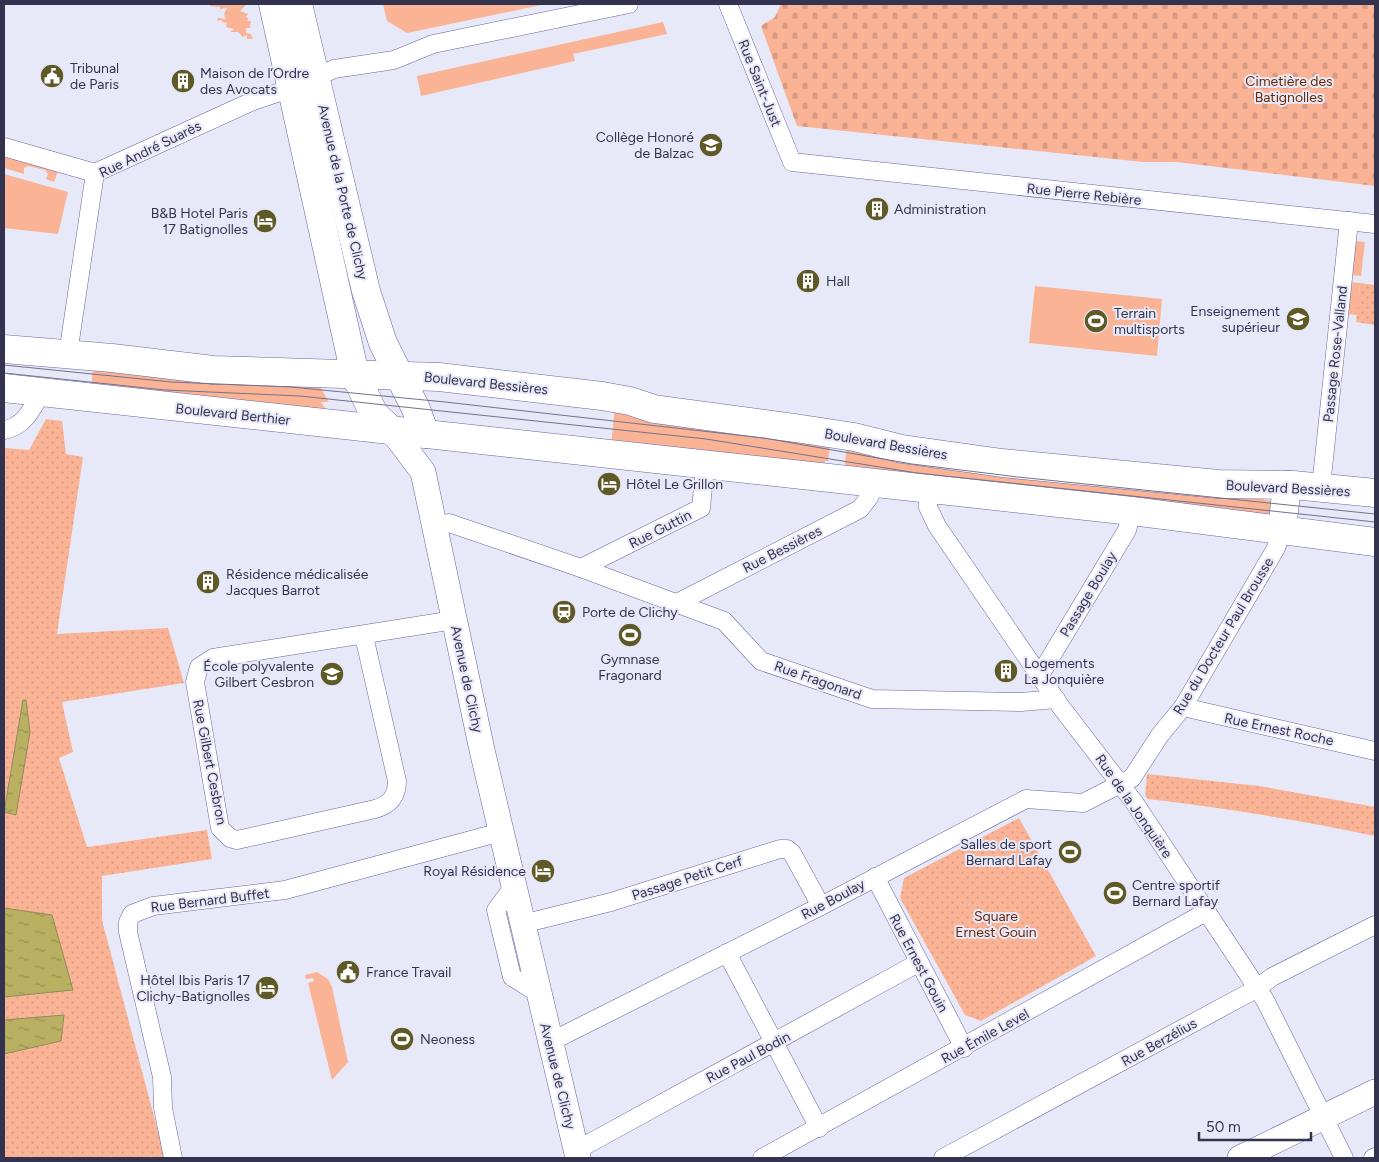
<svg xmlns="http://www.w3.org/2000/svg" width="1379" height="1162" viewBox="0 0 1379 1162" font-family="Figtree,sans-serif">
<defs>
<pattern id="cemetery-stones" width="16" height="16" patternUnits="userSpaceOnUse" patternTransform="scale(1.25)"><rect width="16" height="16" fill="#fbb396"/><path d="M2 7V4a2 2 0 0 1 4 0v3zM10 15v-3a2 2 0 0 1 4 0v3z" fill="#d89a83"/></pattern>
<pattern id="park-dots" width="8" height="8" patternUnits="userSpaceOnUse" patternTransform="scale(1.25)"><rect width="8" height="8" fill="#fbb396"/><path d="M2 2h.1M6 6h.1" fill="none" stroke="#d89a83" stroke-width="1.8" stroke-linecap="round"/></pattern>
<pattern id="water-ripples" width="26" height="14" patternUnits="userSpaceOnUse" patternTransform="scale(1.25)"><rect width="26" height="14" fill="#b9b161"/><path d="M2 4q2-2 4 0t4 0M15 11q2-2 4 0t4 0" fill="none" stroke="#979152"/></pattern>
</defs>
<rect width="100%" height="100%" fill="#e8e9f8"/>
<g fill="#fbb396">
<path d="M210,4H247L240,11L248,14L246,17L249,19L246,21H251L250,28H246V33L251,34L253,39H247V35L243,37L238,32H230L234,29L226,27L227,23L222,22V20L217,21L218,18L226,19L224,14L227,8L220,9V7L210,6Z"/>
<path d="M383,4H546L407,33L387,21Z"/>
<path d="M663,22L667,34L573,54L575,61L421,96L417,76Z"/>
<path d="M4,156L58,171L54,182L46,179L48,174L45,170L28,166L24,168V174L4,168Z"/>
<path d="M4,174L68,192L58,234L4,228Z"/>
<path d="M1353,241L1365,242L1361,276L1349,275Z"/>
<path d="M1349,282L1360,283L1357,315L1345,314Z"/>
<path d="M1035,286L1162,299L1157,356L1029,343Z"/>
<path d="M93,367L317,382L329,402H321L329,415L91,390Z"/>
<path d="M615,406L830,445L828,461H825L824,469L611,446Z"/>
<path d="M847,445L1265,494L1264,500L1273,501L1271,515L844,471Z"/>
<path d="M317,972L328,979L332,987L348,1062L332,1080L308,983L314,981L313,978L306,979L305,975Z"/>
</g>
<path fill="url(#cemetery-stones)" d="M781,4H1375V186L1177,162H1143L797,126L761,26L775,17Z"/>
<g fill="url(#park-dots)">
<path d="M1360,283L1375,285V325L1356,322Z"/>
<path d="M46,419L62,421L66,454L83,457L57,634L168,628L184,683L62,702L73,752L59,758L87,847L207,830L212,859L102,876V920L165,1158H4V448L29,450Z"/>
<path d="M1147,774L1259,786L1375,807V836C1300,820 1225,808 1148,799L1145,795Z"/>
<path d="M1019,818L1096,956L981,1021L965,1015L900,898L904,878Z"/>
</g>
<g fill="url(#water-ripples)" stroke="#918b5c">
<path d="M23,700H26L30,732L16,815L4,812Z"/>
<path d="M4,908L52,915L73,990L4,997Z"/>
<path d="M64,1015L61,1041L4,1054V1020Z"/>
</g>
<g fill="none" stroke-linecap="round" stroke-linejoin="round">
<g stroke="#6665a6" stroke-width="19">
<g id="street">
<path d="M728,4L792,162L1375,224"/>
<path d="M4,147L95,173"/>
<path d="M95,173L253,101L292,88L334,69L394,60L433,44L629,4"/>
<path d="M68,354L95,173"/>
<path d="M4,430C24,427 32,409 41,393"/>
<path d="M1321,487L1349,221"/>
<path d="M928,490V507L937,526L1061,707L1134,802L1265,1000L1344,1158"/>
<path d="M435,526L449,523L581,568L724,621L761,661L872,699L1021,702L1056,699"/>
<path d="M581,568L701,508L705,466"/>
<path d="M677,603L860,509L870,496V483"/>
<path d="M364,636L397,781C397,797 389,805 375,809L237,840L230,838L220,828L195,682L199,667L213,658L454,620"/>
<path d="M1040,675L1127,530L1132,511"/>
<path d="M1183,707L1375,751"/>
<path d="M875,877L964,1048"/>
<path d="M514,886L496,910L512,977L538,993"/>
<path d="M522,924L611,902L780,849H787L792,853L821,906"/>
<path d="M727,953L819,1128"/>
<path d="M550,1042L821,906L1026,799L1083,803L1132,778L1160,735L1183,707L1276,548L1282,530"/>
<path d="M577,1150L918,963"/>
<path d="M173,1158L163,1108L162,1077L128,932V922L132,914L153,906L285,890L501,832"/>
<path d="M762,1158L1206,912"/>
<path d="M943,1158L1256,989L1272,977L1375,925"/>
<path d="M1373,1158L1375,1157"/>
</g>
</g>
<g stroke="#6665a6" stroke-width="26">
<g id="secondary">
<path d="M393,432L423,472L482,750L578,1158"/>
<path d="M1240,1158L1375,1092"/>
</g>
</g>
<g stroke="#6665a6" stroke-width="29">
<g id="primary">
<path d="M273,4L355,375L374,414L393,432"/>
<path d="M298,4L366,291L383,343L416,409L425,434"/>
<path d="M4,349L112,358L213,370L439,377L602,396L630,401L654,409L795,428L854,437L902,449L1002,463L1218,484L1293,485L1375,493"/>
<path d="M4,388L1132,511L1375,542"/>
<path d="M1282,530L1287,485"/>
</g>
</g>
<use href="#street" stroke="#fff" stroke-width="18"/>
<use href="#secondary" stroke="#fff" stroke-width="25"/>
<use href="#primary" stroke="#fff" stroke-width="28"/>
<g stroke="#72728a" stroke-width="1">
<path d="M4,365L171,382L291,387L445,402L764,438L912,464L1018,477L1375,514"/>
<path d="M4,373L165,390L300,396L706,439L917,473L1375,522"/>
</g>
</g>
<defs>
<g id="civic-disc" transform="scale(1.25)"><circle r="9.5" fill="#5e5926" stroke="#e8e9f8"/><path d="M-.6-6.5H3V-4.5H.6V-3L4-1V1h2V6H-6V1h2V-1L-.6-3ZM-1.2 2.5V6h2.4V2.5Z" fill="#fff"/></g>
<g id="building-disc" transform="scale(1.25)"><circle r="9.5" fill="#5e5926" stroke="#e8e9f8"/><path d="M-4-6H4V6H1V3H-1V6H-4ZM-2.5-4.3h1.7v1.8h-1.7ZM.8-4.3h1.7v1.8H.8ZM-2.5-1h1.7V.8h-1.7ZM.8-1h1.7V.8H.8Z" fill="#fff"/></g>
<g id="school-disc" transform="scale(1.25)"><circle r="9.5" fill="#5e5926" stroke="#e8e9f8"/><path d="M0-5L7-2L0 1L-7-2ZM-4 1L0 2.5L4 1V4Q0 6-4 4Z" fill="#fff"/></g>
<g id="hotel-disc" transform="scale(1.25)"><circle r="9.5" fill="#5e5926" stroke="#e8e9f8"/><path d="M-6-4.5h1.5V1H6V5H4.5V3h-9V5H-6ZM-4 0a1.8 1.8 0 1 1 3.6 0ZM.5 0V-2.5h3Q6-2.5 6 0Z" fill="#fff"/></g>
<g id="university-disc" transform="scale(1.25)"><circle r="9.5" fill="#5e5926" stroke="#e8e9f8"/><path d="M0-5L7-2L0 1L-7-2ZM-4 1L0 2.5L4 1V4Q0 6-4 4Z" fill="#fff"/></g>
<g id="stadium-disc" transform="scale(1.25)"><circle r="9.5" fill="#5e5926" stroke="#e8e9f8"/><path d="M0-5a6.5 5 0 1 0 0 10a6.5 5 0 1 0 0-10ZM-3.5-1.8h7v3.6h-7Z" fill="#fff"/></g>
<g id="station-disc" transform="scale(1.25)"><circle r="9.5" fill="#5e5926" stroke="#e8e9f8"/><path d="M-3-6H3Q5-6 5-4V2Q5 4 3 4L4.5 6H3L1.5 4h-3L-3 6H-4.5L-3 4Q-5 4-5 2V-4Q-5-6-3-6ZM-3.5-4v3h7v-3ZM-3.5 1v1.5H-2V1ZM2 1v1.5H3.5V1Z" fill="#fff"/></g>
</defs>
<g fill-rule="evenodd">
<use href="#civic-disc" x="52" y="76"/>
<use href="#building-disc" x="183" y="81"/>
<use href="#school-disc" x="711" y="145"/>
<use href="#building-disc" x="877" y="209"/>
<use href="#hotel-disc" x="265" y="221"/>
<use href="#building-disc" x="808" y="281"/>
<use href="#university-disc" x="1298" y="319"/>
<use href="#stadium-disc" x="1096" y="321"/>
<use href="#hotel-disc" x="609" y="484"/>
<use href="#building-disc" x="208" y="582"/>
<use href="#station-disc" x="564" y="612"/>
<use href="#stadium-disc" x="630" y="635"/>
<use href="#building-disc" x="1006" y="671"/>
<use href="#school-disc" x="332" y="674"/>
<use href="#stadium-disc" x="1070" y="852"/>
<use href="#hotel-disc" x="543" y="871"/>
<use href="#stadium-disc" x="1115" y="893"/>
<use href="#civic-disc" x="348" y="972"/>
<use href="#hotel-disc" x="267" y="988"/>
<use href="#stadium-disc" x="402" y="1039"/>
</g>
<g text-anchor="middle" stroke-width="4" stroke-linejoin="round" paint-order="stroke">
<g font-size="14" fill="#333350" stroke="#e8e9f8" text-anchor="start">
<text x="70" y="73">Tribunal<tspan x="70" dy="16">de Paris</tspan></text>
<text x="200" y="78">Maison de l’Ordre<tspan x="200" dy="16">des Avocats</tspan></text>
<text x="694" y="142" text-anchor="end">Collège Honoré<tspan x="694" dy="16">de Balzac</tspan></text>
<text x="894" y="214">Administration</text>
<text x="248" y="218" text-anchor="end">B&amp;B Hotel Paris<tspan x="248" dy="16">17 Batignolles</tspan></text>
<text x="826" y="286">Hall</text>
<text x="1280" y="316" text-anchor="end">Enseignement<tspan x="1280" dy="16">supérieur</tspan></text>
<text x="1114" y="318">Terrain<tspan x="1114" dy="16">multisports</tspan></text>
<text x="626" y="489">Hôtel Le Grillon</text>
<text x="226" y="579">Résidence médicalisée<tspan x="226" dy="16">Jacques Barrot</tspan></text>
<text x="582" y="617">Porte de Clichy</text>
<text x="630" y="664" text-anchor="middle">Gymnase<tspan x="630" dy="16">Fragonard</tspan></text>
<text x="1024" y="668">Logements<tspan x="1024" dy="16">La Jonquière</tspan></text>
<text x="314" y="671" text-anchor="end">École polyvalente<tspan x="314" dy="16">Gilbert Cesbron</tspan></text>
<text x="1052" y="849" text-anchor="end">Salles de sport<tspan x="1052" dy="16">Bernard Lafay</tspan></text>
<text x="526" y="876" text-anchor="end">Royal Résidence</text>
<text x="1132" y="890">Centre sportif<tspan x="1132" dy="16">Bernard Lafay</tspan></text>
<text x="366" y="977">France Travail</text>
<text x="250" y="985" text-anchor="end">Hôtel Ibis Paris 17<tspan x="250" dy="16">Clichy-Batignolles</tspan></text>
<text x="420" y="1044">Neoness</text>
</g>
<g font-size="14" fill="#6d2904" stroke="#e8e9f8">
<text x="1289" y="86">Cimetière des<tspan x="1289" dy="16">Batignolles</tspan></text>
<text x="996" y="921">Square<tspan x="996" dy="16">Ernest Gouin</tspan></text>
</g>
<g font-size="14" fill="#333350" stroke="#e8e9f8">
<text transform="translate(760 83) rotate(68)" y="5">Rue Saint-Just</text>
<text transform="translate(150 149) rotate(-26)" y="5">Rue André Suarès</text>
<text transform="translate(343 192) rotate(77)" y="5">Avenue de la Porte de Clichy</text>
<text transform="translate(1084 194) rotate(6)" y="5">Rue Pierre Rebière</text>
<text transform="translate(1335 354) rotate(-84)" y="5">Passage Rose-Valland</text>
<text transform="translate(486 383) rotate(6)" y="5">Boulevard Bessières</text>
<text transform="translate(233 414) rotate(6)" y="5">Boulevard Berthier</text>
<text transform="translate(886 444) rotate(10)" y="5">Boulevard Bessières</text>
<text transform="translate(1288 488) rotate(3)" y="5">Boulevard Bessières</text>
<text transform="translate(660 529) rotate(-27)" y="5">Rue Guttin</text>
<text transform="translate(782 549) rotate(-27)" y="5">Rue Bessières</text>
<text transform="translate(1088 594) rotate(-59)" y="5">Passage Boulay</text>
<text transform="translate(1223 636) rotate(-59)" y="5">Rue du Docteur Paul Brousse</text>
<text transform="translate(467 679) rotate(78)" y="5">Avenue de Clichy</text>
<text transform="translate(818 680) rotate(19)" y="5">Rue Fragonard</text>
<text transform="translate(1279 729) rotate(12)" y="5">Rue Ernest Roche</text>
<text transform="translate(210 762) rotate(79)" y="5">Rue Gilbert Cesbron</text>
<text transform="translate(1134 806) rotate(55)" y="5">Rue de la Jonquière</text>
<text transform="translate(687 878) rotate(-18)" y="5">Passage Petit Cerf</text>
<text transform="translate(833 899) rotate(-28)" y="5">Rue Boulay</text>
<text transform="translate(210 900) rotate(-7)" y="5">Rue Bernard Buffet</text>
<text transform="translate(919 963) rotate(62)" y="5">Rue Ernest Gouin</text>
<text transform="translate(985 1036) rotate(-29)" y="5">Rue Émile Level</text>
<text transform="translate(1159 1042) rotate(-29)" y="5">Rue Berzélius</text>
<text transform="translate(748 1057) rotate(-28)" y="5">Rue Paul Bodin</text>
<text transform="translate(558 1076) rotate(76)" y="5">Avenue de Clichy</text>
</g>
</g>
<rect width="1379" height="1162" fill="none" stroke="#333350" stroke-width="10"/>
<path d="M1199 1132v8h112v-8" fill="none" stroke="#333350" stroke-width="2.5"/>
<text x="1206" y="1132" font-size="15" fill="#333350" stroke="#e8e9f8" stroke-width="4" paint-order="stroke">50 m</text>
</svg>
